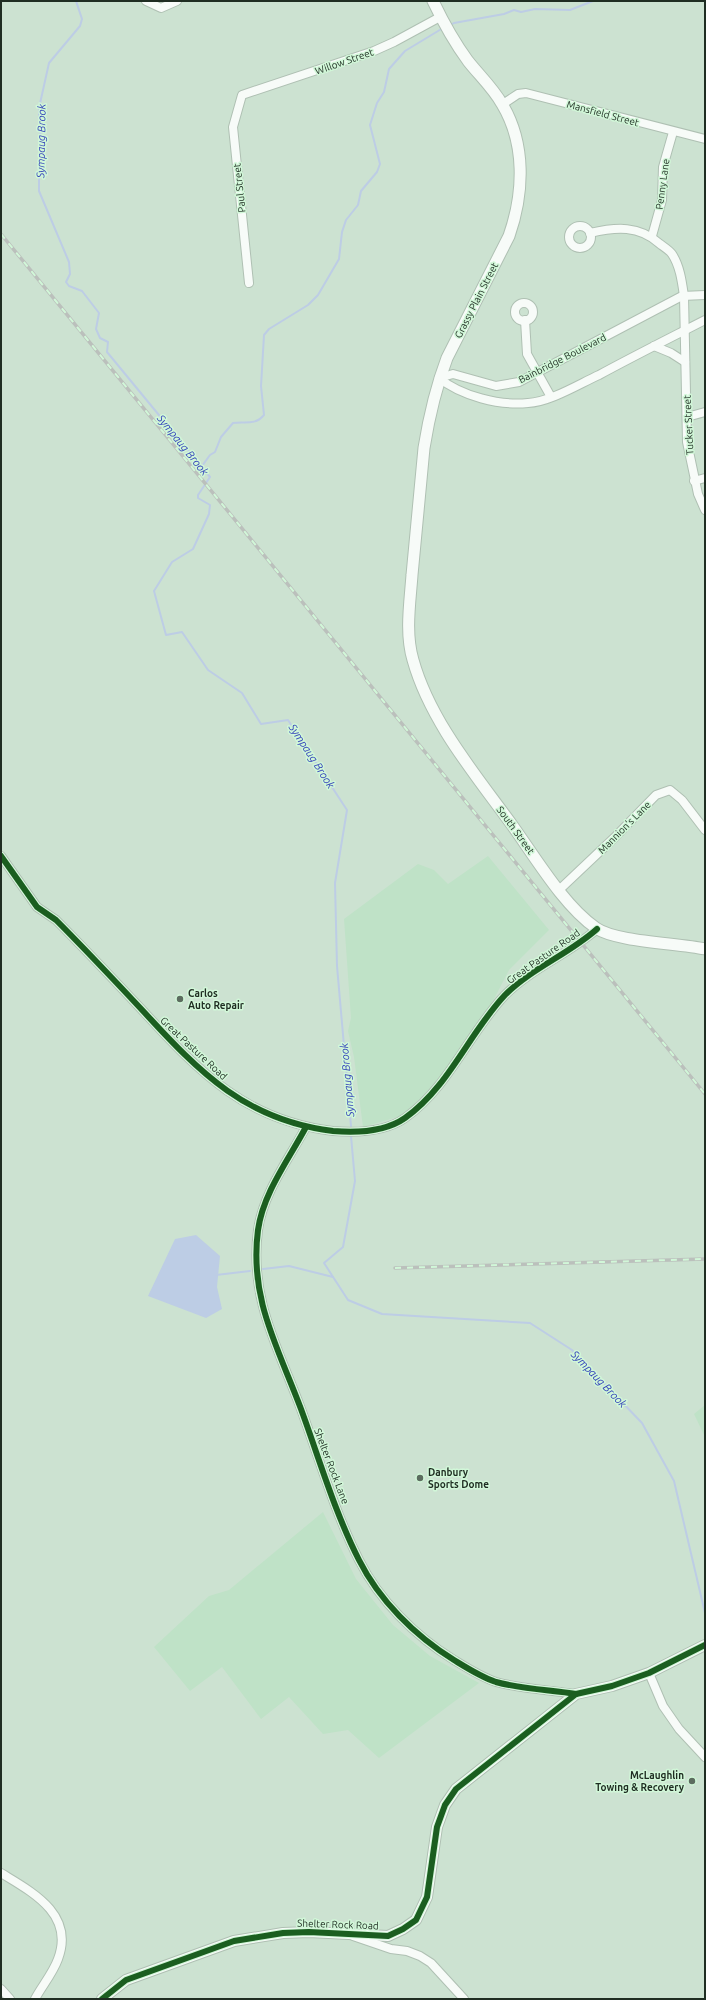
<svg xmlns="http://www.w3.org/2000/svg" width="706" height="2000" viewBox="0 0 706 2000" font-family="Ubuntu,sans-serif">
<rect width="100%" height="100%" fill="#cce2d1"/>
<g fill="#bfe2c7">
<path d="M488,856L549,930L509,970L494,999L429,1096L408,1114L363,1127L354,1057L348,1031L351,1018L344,919L418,864L434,870L448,884Z"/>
<path d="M705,1405V1437L694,1414Z"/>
<path d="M323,1512L356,1579L393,1625L430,1656L479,1683L379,1758L348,1730L323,1734L289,1697L261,1719L222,1667L190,1691L154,1647L209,1596L229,1590Z"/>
</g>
<path fill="#bdcde5" d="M196,1235L220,1256L217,1287L222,1309L206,1318L148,1296L175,1239Z"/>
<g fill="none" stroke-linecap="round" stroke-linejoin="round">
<g stroke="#bdcde5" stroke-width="2">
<path d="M76,1L82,19L80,26L49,63L39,108V118L42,129L39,137L43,149L39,169V191L69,262L70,274L66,282L69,286L82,291L99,313L96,329L100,338L108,342L107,352L210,477L198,495V498L210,505L209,514L193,549L172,562L154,591L166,635L182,632L208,670L242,693L261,724L288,720L347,810L335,883L337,966L351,1126"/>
<path d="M449,26L454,23L504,14L514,10L521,12L535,9L570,10L593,1"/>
<path d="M202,466L210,455L215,452L221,437L233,423C244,421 255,426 264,415L261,386L264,335L269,329L308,305L318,295L339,259L342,232L346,220L358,205L361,191L377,172L380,164L370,125L377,103L384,92L389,69L405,51L443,28"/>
<path d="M351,1136L355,1181L343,1247L324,1263L348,1300L382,1314L530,1323L572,1350L642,1423L674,1481L705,1613"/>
<path d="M263,1269L289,1266L333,1277"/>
<path d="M216,1275L250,1271"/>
</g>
<g stroke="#afc0b3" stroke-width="10">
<g id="minor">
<path d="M146,1L161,8L177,1"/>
<path d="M503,104L518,94L526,93L705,139"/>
<circle cx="580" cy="237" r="11"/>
<path d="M590,233C616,227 639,225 660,244C664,247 669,250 672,254C680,266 682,282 684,296L687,442L698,494L705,510"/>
<path d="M652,236L662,200L663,167L673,132"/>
<path d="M249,283L233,127L242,95L374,51L394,42L440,17"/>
<circle cx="524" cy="312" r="9"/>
<path d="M525,320L527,354L551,397"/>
<path d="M654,346L671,353L685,362"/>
<path d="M439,378C461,396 500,406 528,403C550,402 579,384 599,375C634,356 670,338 705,320"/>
<path d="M439,378L453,374L496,386L519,382L682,296L705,295"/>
<path d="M687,417L705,412"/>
<path d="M694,481L705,478"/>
<path d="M1,856L37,907L56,920C86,950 115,981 144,1012C200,1073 247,1121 333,1131C357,1133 385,1132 405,1118C449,1087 469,1033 505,995C532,968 569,954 597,929"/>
<path d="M559,890L614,838L656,795L670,790L682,800L705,830"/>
<path d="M306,1127C289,1159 263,1193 258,1230C249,1299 278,1347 301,1409C319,1458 335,1513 359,1560C379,1600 415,1636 454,1660C467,1668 481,1677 496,1682C521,1689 550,1690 576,1694"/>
<path d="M649,1673L663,1706L679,1729L705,1757"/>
<path d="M1,1873C32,1892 75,1914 58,1959C53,1973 42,1986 35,1999"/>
<path d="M353,1936L391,1949L407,1951L420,1956L431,1963L464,1999"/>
<path d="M1,1989L10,1999"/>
</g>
</g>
<g stroke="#afc0b3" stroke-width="12">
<path id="tertiary" d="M102,1999L126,1980L234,1941L283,1933L309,1932L388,1936L403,1929L416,1920L427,1897L437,1827L445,1805L456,1789L576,1694L612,1686L649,1673L705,1645"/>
</g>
<g stroke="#afc0b3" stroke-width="13">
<path id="secondary" d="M433,1C443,22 454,42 468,61C479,75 493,88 502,104C526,144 524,193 509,236L447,358C436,387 429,417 424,448C420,491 416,533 412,575C410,603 405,633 413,660C430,721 475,774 512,825C535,857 564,906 596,928C616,942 678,943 705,949"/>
</g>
<use href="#minor" stroke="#f7fbf8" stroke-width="8"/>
<use href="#tertiary" stroke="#f7fbf8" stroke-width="10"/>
<use href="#secondary" stroke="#f7fbf8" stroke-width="11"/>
<g stroke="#bbc0bc" stroke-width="3.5">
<g id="rail">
<path d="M1,234L705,1094"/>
<path d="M395,1268L705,1259"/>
</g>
</g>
<use href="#rail" stroke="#d1f7d8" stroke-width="2" stroke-dasharray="6" stroke-linecap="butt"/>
<g stroke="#d1f7d8" stroke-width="8">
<g id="cycleway">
<path d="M1,856L37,907L56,920C86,950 115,981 144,1012C200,1073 247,1121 333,1131C357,1133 385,1132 405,1118C449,1087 469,1033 505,995C532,968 569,954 597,929"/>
<path d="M306,1127C289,1159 263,1193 258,1230C249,1299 278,1347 301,1409C319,1458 335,1513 359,1560C379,1600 415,1636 454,1660C467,1668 481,1677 496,1682C521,1689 550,1690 576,1694"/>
<path d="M102,1999L126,1980L234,1941L283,1933L309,1932L388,1936L403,1929L416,1920L427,1897L437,1827L445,1805L456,1789L576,1694L612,1686L649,1673L705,1645"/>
</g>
</g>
<use href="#cycleway" stroke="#1b5e20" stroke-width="6"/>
</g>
<g fill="#5c6c5f" stroke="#d1f7d8" stroke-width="1.5">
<circle cx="180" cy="999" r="4"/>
<circle cx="420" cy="1478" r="4"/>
<circle cx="692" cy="1781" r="4"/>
</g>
<g text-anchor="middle" stroke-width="3" stroke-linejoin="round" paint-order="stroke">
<g font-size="10" fill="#1f2d22" stroke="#d1f7d8">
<text transform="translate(344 61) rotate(-19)" y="4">Willow Street</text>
<text transform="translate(603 113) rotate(15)" y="4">Mansfield Street</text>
<text transform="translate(662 184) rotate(-82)" y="4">Penny Lane</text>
<text transform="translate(239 188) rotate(-96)" y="4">Paul Street</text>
<text transform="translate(476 300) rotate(-63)" y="4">Grassy Plain Street</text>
<text transform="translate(562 358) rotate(-27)" y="4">Bainbridge Boulevard</text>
<text transform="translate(688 425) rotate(-93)" y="4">Tucker Street</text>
<text transform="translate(624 827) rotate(-45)" y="4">Mannion's Lane</text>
<text transform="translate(516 830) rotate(54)" y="4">South Street</text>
<text transform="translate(543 956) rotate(-35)" y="4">Great Pasture Road</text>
<text transform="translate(194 1048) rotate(43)" y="4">Great Pasture Road</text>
<text transform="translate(332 1466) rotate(69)" y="4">Shelter Rock Lane</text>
<text transform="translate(338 1924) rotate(2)" y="4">Shelter Rock Road</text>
</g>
<g font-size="10" font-weight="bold" fill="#1f2d22" stroke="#d1f7d8" text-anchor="start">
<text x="188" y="997">Carlos<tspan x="188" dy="12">Auto Repair</tspan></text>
<text x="428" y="1476">Danbury<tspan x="428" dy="12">Sports Dome</tspan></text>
<text x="684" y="1779" text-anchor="end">McLaughlin<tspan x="684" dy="12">Towing &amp; Recovery</tspan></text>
</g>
<g font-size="11" font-style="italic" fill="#3544ba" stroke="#d1f7d8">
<text transform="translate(41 141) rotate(-89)" y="4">Sympaug Brook</text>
<text transform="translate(183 445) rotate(51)" y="4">Sympaug Brook</text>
<text transform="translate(312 756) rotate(57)" y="4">Sympaug Brook</text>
<text transform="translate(347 1080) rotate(-95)" y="4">Sympaug Brook</text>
<text transform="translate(599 1379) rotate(46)" y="4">Sympaug Brook</text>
</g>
</g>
<rect width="706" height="2000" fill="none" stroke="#1f2d22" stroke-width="4"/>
</svg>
